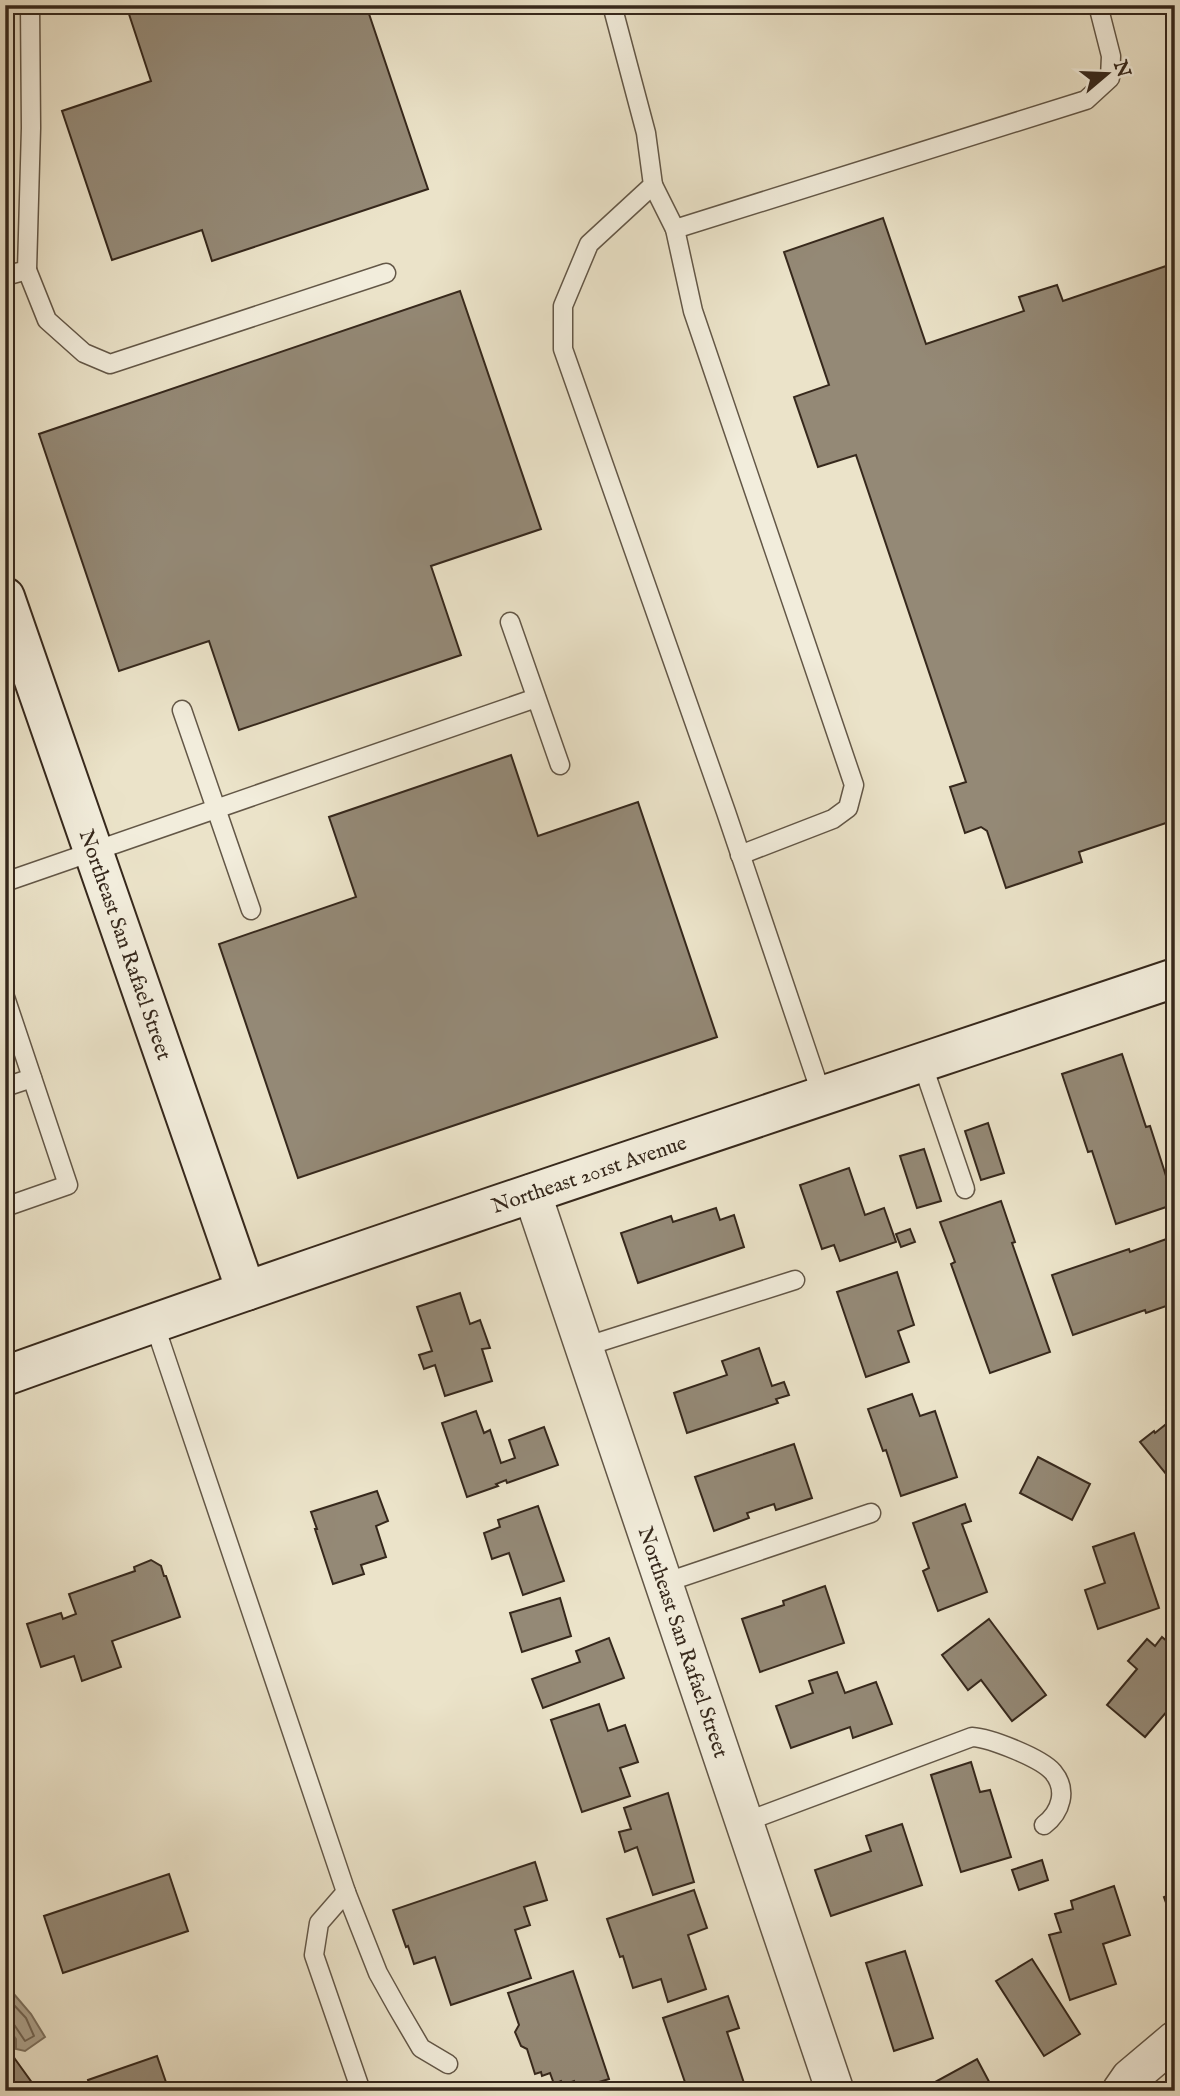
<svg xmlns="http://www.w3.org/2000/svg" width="1180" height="2096" viewBox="0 0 1180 2096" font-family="'IM FELL English',serif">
<rect width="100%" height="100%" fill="#ebe3c9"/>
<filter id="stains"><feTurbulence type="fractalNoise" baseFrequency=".00286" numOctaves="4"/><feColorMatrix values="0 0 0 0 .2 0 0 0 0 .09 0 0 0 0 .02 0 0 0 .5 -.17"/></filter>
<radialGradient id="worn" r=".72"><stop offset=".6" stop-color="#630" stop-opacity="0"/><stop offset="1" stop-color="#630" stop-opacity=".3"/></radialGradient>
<path fill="#ada38e" stroke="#7d7260" stroke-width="2" d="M13,1993L31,2014L45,2037L25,2051L16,2049V2039L5,2024V1999Z"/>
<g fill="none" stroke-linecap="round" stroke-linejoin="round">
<path stroke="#726655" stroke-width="2" d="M5,2004H13L26,2018L34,2036L25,2041L13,2023L5,2021"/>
</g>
<g fill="#948976" stroke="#36281c" stroke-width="2">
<path d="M126,5H366L428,189L212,261L202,230L112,260L62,111L151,81Z"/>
<path d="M883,218L926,344L1024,311L1019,297L1057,285L1063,301L1175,263V820L1079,852L1082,862L1006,888L987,831L981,827L965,833L950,787L966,782L856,455L818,467L794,397L829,385L784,252Z"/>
<path d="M460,291L541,529L431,566L461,655L239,730L209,641L119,671L39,434Z"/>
<path d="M511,755L538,836L638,802L717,1037L298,1178L219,944L356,897L329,817Z"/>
<path d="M1122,1054L1146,1127L1150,1126L1175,1204L1116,1224L1092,1151L1088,1152L1062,1074Z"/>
<path d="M988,1123L1004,1173L981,1180L965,1131Z"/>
<path d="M924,1149L941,1201L917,1208L900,1156Z"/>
<path d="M849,1168L865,1215L884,1208L896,1242L840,1261L834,1245L822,1249L800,1185Z"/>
<path d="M1001,1201L1015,1242L1012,1243L1050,1352L990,1373L951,1264L955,1262L940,1222Z"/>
<path d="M716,1208L720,1220L734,1215L744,1247L638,1283L621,1233L671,1216L673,1222Z"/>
<path d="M910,1229L915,1242L901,1247L896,1234Z"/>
<path d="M1175,1236V1303L1146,1313L1145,1310L1073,1335L1052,1275L1129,1249L1130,1252Z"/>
<path d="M897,1272L914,1325L898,1331L909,1362L866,1377L837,1292Z"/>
<path d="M460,1293L470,1324L480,1320L490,1348L482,1349L492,1381L445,1396L435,1365L424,1369L419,1355L432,1351L417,1307Z"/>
<path d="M759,1348L772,1386L784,1382L789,1395L776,1399L778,1403L687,1433L674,1393L727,1375L722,1361Z"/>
<path d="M912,1394L920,1416L935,1411L957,1477L901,1496L886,1450L883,1451L868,1409Z"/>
<path d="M476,1411L484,1433L490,1430L501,1463L515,1458L509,1440L544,1427L558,1465L507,1483L506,1480L496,1484L498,1486L467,1497L442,1423Z"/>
<path d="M1170,1421L1175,1428V1485L1140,1442L1154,1431L1155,1433Z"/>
<path d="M794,1444L812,1498L776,1510L774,1504L747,1513L749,1518L714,1531L695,1477Z"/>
<path d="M1038,1457L1090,1484L1072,1520L1020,1493Z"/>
<path d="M377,1491L388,1521L376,1526L386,1557L361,1565L364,1574L333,1584L315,1529H317L311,1512Z"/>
<path d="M965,1504L971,1521L962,1524L987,1592L938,1611L923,1571L929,1568L913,1523Z"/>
<path d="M538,1506L564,1581L523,1595L509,1553L492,1559L484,1533L500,1527L498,1520Z"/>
<path d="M1134,1533L1159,1608L1098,1629L1085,1590L1105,1583L1093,1547Z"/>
<path d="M151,1560L161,1566L164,1576H166L180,1617L112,1641L121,1667L82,1681L74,1656L41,1667L27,1624L61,1613L63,1619L76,1614L69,1594L135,1571L134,1567Z"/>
<path d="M825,1586L844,1643L760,1672L742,1619L784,1605L783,1601Z"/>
<path d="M560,1598L571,1636L522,1652L510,1613Z"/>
<path d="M989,1619L1046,1695L1012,1721L981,1680L968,1690L942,1655Z"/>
<path d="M1162,1637L1175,1648V1702L1145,1737L1107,1705L1137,1669L1128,1661L1147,1639L1155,1646Z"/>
<path d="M609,1638L624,1678L543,1708L532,1679L580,1662L576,1651Z"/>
<path d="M837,1672L845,1693L876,1682L892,1724L853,1738L850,1727L791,1748L776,1706L813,1693L809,1681Z"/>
<path d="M599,1704L608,1731L625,1725L638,1762L620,1768L630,1796L582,1812L551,1720Z"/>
<path d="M971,1762L980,1792L990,1790L1011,1857L961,1872L931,1775Z"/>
<path d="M668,1793L694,1882L653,1895L637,1847L625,1852L619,1832L631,1829L624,1808Z"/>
<path d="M902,1824L922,1885L831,1916L815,1870L871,1851L866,1836Z"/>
<path d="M1042,1860L1048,1880L1019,1890L1012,1870Z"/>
<path d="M535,1862L547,1900L524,1907L530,1925L515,1930L531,1978L451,2005L435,1957L414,1964L408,1946L406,1947L393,1910Z"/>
<path d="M169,1874L188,1931L63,1973L44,1916Z"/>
<path d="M1114,1886L1130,1935L1103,1944L1116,1984L1070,2000L1049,1935L1061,1932L1055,1914L1073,1909L1071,1901Z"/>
<path d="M694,1890L707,1928L688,1935L706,1989L668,2002L661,1979L633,1988L623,1956L620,1957L607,1919Z"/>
<path d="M1175,1893V1928L1164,1897Z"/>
<path d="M905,1951L933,2038L894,2051L866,1963Z"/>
<path d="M1032,1959L1080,2034L1044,2056L996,1981Z"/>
<path d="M573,1971L609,2079L576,2089L574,2081L563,2085L561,2081L554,2084L550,2073L542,2076L541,2072L535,2074L527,2049L521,2046L515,2032L519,2025L508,1993Z"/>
<path d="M728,1996L739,2028L727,2032L746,2089L740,2091H688L663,2018Z"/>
<path d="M157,2056L169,2091H91L88,2080Z"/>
<path d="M15,2059L38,2091H5V2066Z"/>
<path d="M977,2059L994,2091H928L926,2087Z"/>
</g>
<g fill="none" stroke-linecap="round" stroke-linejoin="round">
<g stroke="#635747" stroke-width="21">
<g id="lane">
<path d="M612,5L646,133L653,185L589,244L563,306V349L726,812L822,1096"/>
<path d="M653,185L675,229L693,311L854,785L848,808L833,819L740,855"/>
<path d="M675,229L1086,100L1110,78L1111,56L1098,5"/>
<path d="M27,270L47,320L84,353L110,364L386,273"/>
<path d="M5,276L27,270L31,128L30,5"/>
<path d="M510,622L560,765"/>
<path d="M182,710L251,910"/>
<path d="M5,882L536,698"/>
<path d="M5,997L68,1185L5,1207"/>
<path d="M922,1063L965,1189"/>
<path d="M5,1087L32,1078"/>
<path d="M154,1323L346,1892L319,1923L314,1955L361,2091"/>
<path d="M584,1347L795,1280"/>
<path d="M664,1583L871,1513"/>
<path d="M745,1822L972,1737C990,1738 1041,1758 1053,1772C1068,1790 1061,1812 1044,1825"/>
<path d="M346,1892L378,1973L397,2007L421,2048L448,2064"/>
</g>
</g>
<g stroke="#635747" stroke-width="40">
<g id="street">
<path id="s1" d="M532,1193L835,2091"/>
<path d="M1121,2091L1130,2078L1175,2040"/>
</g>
</g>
<g stroke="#36281c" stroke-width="42">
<g id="secondary">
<path id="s2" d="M5,597L246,1291"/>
<path id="s3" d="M5,1376C393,1237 784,1109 1175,978"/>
</g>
</g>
<use href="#lane" stroke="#f2eddc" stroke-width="18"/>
<use href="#street" stroke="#f2eddc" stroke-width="37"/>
<use href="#secondary" stroke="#f2eddc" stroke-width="38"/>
</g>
<g text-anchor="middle" stroke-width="6" stroke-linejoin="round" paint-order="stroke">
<g font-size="21" fill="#36281c" stroke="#f2eddc">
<text dy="7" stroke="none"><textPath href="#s2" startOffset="368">Northeast San Rafael Street</textPath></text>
<text dy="7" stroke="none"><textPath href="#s3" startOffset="618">Northeast 201st Avenue</textPath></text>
<text dy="7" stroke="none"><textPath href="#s1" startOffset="474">Northeast San Rafael Street</textPath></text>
</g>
</g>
<rect width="1180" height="2096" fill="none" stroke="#ebe3c9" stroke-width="28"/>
<rect x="7" y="7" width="1166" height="2082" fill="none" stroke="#36281c" stroke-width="3.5"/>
<rect x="14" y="14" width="1152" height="2068" fill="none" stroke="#36281c" stroke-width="2"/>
<g transform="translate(1107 74) rotate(71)" stroke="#f2eddc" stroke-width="5" paint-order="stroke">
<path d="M0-5L12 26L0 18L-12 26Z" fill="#36281c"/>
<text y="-10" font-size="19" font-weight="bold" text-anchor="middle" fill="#36281c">N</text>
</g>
<rect width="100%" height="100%" filter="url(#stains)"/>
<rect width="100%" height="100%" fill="url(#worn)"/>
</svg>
